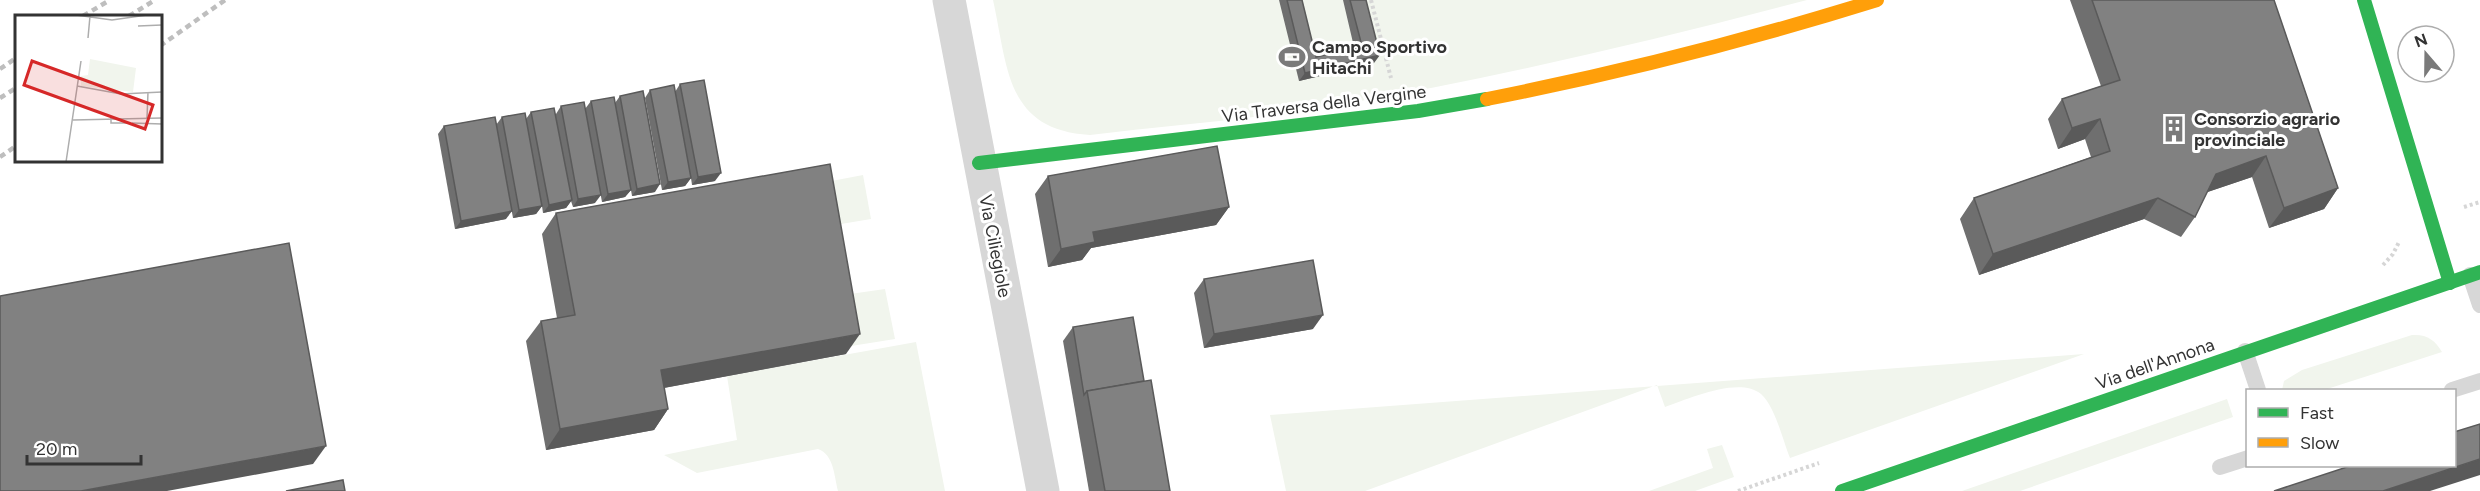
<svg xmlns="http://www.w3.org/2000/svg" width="2480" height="491" viewBox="0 0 2480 491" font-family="Figtree,sans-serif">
<rect width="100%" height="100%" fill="#fff"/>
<g fill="#f1f5ed">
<path d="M993,0H1807C1652,41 1496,78 1338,105C1256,119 1172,125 1090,135C1005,130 1008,67 993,0Z"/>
<path d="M863,175L871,219L823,227L816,184Z"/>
<path d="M885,289L895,339L845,347L836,296Z"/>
<path d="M2412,335C2427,334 2435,340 2442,352L2324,390H2282L2284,381L2302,370Z"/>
<path d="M916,342L945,491H838C834,475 834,455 818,449L697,473L664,455L737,440L727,376Z"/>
<path d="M2084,354L1790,458C1783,441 1775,406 1761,394C1739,376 1688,399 1665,407L1657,385L1365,491H1286L1270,415Z"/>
<path d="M2227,399L2233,417L2020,491H1962Z"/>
<path d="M1722,445L1734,477L1695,491H1649L1713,468L1707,449Z"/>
</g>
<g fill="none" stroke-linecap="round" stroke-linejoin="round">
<g stroke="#d6d6d6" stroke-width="4" stroke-dasharray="3 3" stroke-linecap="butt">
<path d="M1371,0L1391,78"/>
<path d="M2464,207L2480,202"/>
<path d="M2383,265L2393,254L2399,242"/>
<path d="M1738,491L1819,463"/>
</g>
<g stroke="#d7d7d7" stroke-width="16">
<path d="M2470,275L2480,305"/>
<path d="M2245,351L2258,390"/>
<path d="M2452,390L2480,381"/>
<path d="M2220,467L2248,458"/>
</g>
<path stroke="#d7d7d7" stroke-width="33" d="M949,0L1043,491"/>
<g stroke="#30b455" stroke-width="14">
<path d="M2364,0L2450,283"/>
<path d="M979,163L1418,111L1487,99"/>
<path d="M1842,491L2480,272"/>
</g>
<path stroke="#ff9f0a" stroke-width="14" d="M1487,99C1619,73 1749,40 1877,0"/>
<g stroke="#bebebe" stroke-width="4.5" stroke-dasharray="6 4.5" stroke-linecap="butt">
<path d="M83,16L110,0"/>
<path d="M129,16L155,0"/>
<path d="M160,46L225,0"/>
<path d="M0,69L16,58"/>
<path d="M0,98L16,88"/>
<path d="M0,157L16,146"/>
</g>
</g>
<g fill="#6f6f6f">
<path d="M1279,0H1302L1316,57L1354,47L1343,0H1366L1374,63L1299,81Z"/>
<path d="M2070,0H2274L2338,188L2324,209L2269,228L2252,177L2207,192L2195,217L2181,237L2144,219L1979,275L1960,219L1974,198L2091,157L2085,139L2058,149L2048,119L2062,99L2101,86Z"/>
<path d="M680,84L715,181L692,185L691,178L685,186L662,190L645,98L650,90L675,92Z"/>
<path d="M620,96L655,192L632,196L631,190L625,197L602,202L585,109L591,101L615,103Z"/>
<path d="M561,106L595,203L573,207L571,201L566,208L543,213L542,206L536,214L513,218L496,125L502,117L526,119L531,112L556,114Z"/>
<path d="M444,126L506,219L455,229L438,134Z"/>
<path d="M1048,176L1229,207L1216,225L1091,248L1082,260L1048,267L1035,194Z"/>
<path d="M556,213L846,354L664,388L668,409L654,430L546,450L526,341L541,321L557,318L542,234Z"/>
<path d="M1204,279L1313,329L1204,348L1194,293Z"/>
<path d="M1073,327L1144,381L1170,491H1089L1063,341Z"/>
</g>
<g fill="#5a5a5a">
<path d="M1380,55L1374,63L1299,81L1305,73Z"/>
<path d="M2100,119L2085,139L2058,149L2072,128Z"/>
<path d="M2266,156L2252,177L2202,194L2216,174Z"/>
<path d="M721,173L715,181L692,185L698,177Z"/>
<path d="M691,178L685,186L662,190L668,182Z"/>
<path d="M660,184L655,192L632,196L637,189Z"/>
<path d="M2338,188L2324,209L2269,228L2284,208Z"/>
<path d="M631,190L625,197L602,202L608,194Z"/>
<path d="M601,195L595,203L573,207L578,199Z"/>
<path d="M2158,198L2144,219L1979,275L1993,254Z"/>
<path d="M572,200L566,208L543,213L549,205Z"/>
<path d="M542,206L536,214L513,218L519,210Z"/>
<path d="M1229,207L1216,225L1091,248L1082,260L1048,267L1061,249L1093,232Z"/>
<path d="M512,211L506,219L455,229L461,221Z"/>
<path d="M1323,315L1313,329L1204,348L1214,334Z"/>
<path d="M860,334L846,354L647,391L661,370Z"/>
<path d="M668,409L654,430L546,450L560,429Z"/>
<path d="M326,446L313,464L167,491H81Z"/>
<path d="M2480,459V475L2430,491H2383Z"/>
</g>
<g fill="#818181" stroke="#5a5a5a" stroke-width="1.5">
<path d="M1287,0H1302L1316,57L1362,46L1350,0H1366L1380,55L1305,73Z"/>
<path d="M2092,0H2274L2338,188L2284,208L2266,156L2216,174L2195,217L2158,198L1993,254L1974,198L2110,151L2100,119L2072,128L2062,99L2120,80Z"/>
<path d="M704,80L721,173L698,177L680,84Z"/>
<path d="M674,85L691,178L668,182L650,90Z"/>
<path d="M643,91L660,184L637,189L620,96Z"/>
<path d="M614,97L631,190L608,194L591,101Z"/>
<path d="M584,102L601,195L578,199L561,106Z"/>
<path d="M554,108L572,200L549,205L531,112Z"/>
<path d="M525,113L542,206L519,210L502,117Z"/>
<path d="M495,117L512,211L461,221L444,126Z"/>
<path d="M1217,146L1229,207L1093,232L1095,242L1061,249L1048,176Z"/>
<path d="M830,164L860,334L661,370L668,409L560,429L541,321L575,315L556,213Z"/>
<path d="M289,243L326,446L81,491H0V296Z"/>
<path d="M1313,260L1323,315L1214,334L1204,279Z"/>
<path d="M1133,317L1144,381L1087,391L1084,395L1073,327Z"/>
<path d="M1151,380L1170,491H1105L1087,391Z"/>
<path d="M2480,424V459L2383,491H2274L2353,465H2454V432Z"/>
<path d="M343,480L345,491H286Z"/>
</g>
<defs>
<g id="stadium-bare" transform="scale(2.07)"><path d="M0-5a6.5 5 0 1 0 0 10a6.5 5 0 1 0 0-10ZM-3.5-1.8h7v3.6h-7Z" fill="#7a7a7a" stroke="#fff" stroke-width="2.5" paint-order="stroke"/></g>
<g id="building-bare" transform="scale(2.07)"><path d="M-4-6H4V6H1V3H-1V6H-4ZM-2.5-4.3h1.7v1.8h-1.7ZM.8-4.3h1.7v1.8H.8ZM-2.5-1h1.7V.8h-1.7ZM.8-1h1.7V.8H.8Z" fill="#7a7a7a" stroke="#fff" stroke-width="2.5" paint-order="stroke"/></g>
</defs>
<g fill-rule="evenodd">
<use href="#stadium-bare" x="1292" y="57"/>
<use href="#building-bare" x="2174" y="129"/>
</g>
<g text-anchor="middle" stroke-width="6" stroke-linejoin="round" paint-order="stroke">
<g font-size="18" font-weight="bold" fill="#333" stroke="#fff" text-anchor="start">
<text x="1312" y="53">Campo Sportivo<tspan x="1312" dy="21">Hitachi</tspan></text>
<text x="2194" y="125">Consorzio agrario<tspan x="2194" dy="21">provinciale</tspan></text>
</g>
<g font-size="18" fill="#333" stroke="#fff">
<text transform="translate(1324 104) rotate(-7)" y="6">Via Traversa della Vergine</text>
<text transform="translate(995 246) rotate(79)" y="6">Via Ciliegiole</text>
<text transform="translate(2155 364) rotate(-19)" y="6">Via dell'Annona</text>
</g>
</g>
<g transform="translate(15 15)">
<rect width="147" height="147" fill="#fff"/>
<path d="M75,44L121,53L118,77L66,71V61L73,60Z" fill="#f1f5ed"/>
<path fill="none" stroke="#adadad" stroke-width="1.5" d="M61,0L97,5L132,0M123,11L147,10M73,23L75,1M62,71L106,79L147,77M96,103V108H113M132,103L133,77M58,105L147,103M117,108L147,109M51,147L66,46"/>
<path fill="#d62828" fill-opacity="0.15" stroke="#d62828" stroke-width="3" d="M17,46L138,90L130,114L9,70Z"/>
<rect width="147" height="147" fill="none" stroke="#333" stroke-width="3"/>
</g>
<rect x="2246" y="389" width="210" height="78" fill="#ffffff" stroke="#adadad" stroke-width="1.5"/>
<rect x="2258" y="408" width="30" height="9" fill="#30b455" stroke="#adadad" stroke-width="1.5"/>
<text x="2300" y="419" font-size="18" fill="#333333">Fast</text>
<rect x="2258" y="438" width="30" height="9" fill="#ff9f0a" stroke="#adadad" stroke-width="1.5"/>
<text x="2300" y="449" font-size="18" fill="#333333">Slow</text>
<g transform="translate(2426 54) rotate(340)"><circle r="28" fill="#ffffff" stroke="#adadad" stroke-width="1.5"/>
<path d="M0-4.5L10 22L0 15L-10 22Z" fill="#7a7a7a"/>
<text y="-9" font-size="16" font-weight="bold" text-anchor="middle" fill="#333333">N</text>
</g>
<path d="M27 455v9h114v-9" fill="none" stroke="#333333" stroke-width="3"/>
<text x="36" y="455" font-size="18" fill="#333333" stroke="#ffffff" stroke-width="4.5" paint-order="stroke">20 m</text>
</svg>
